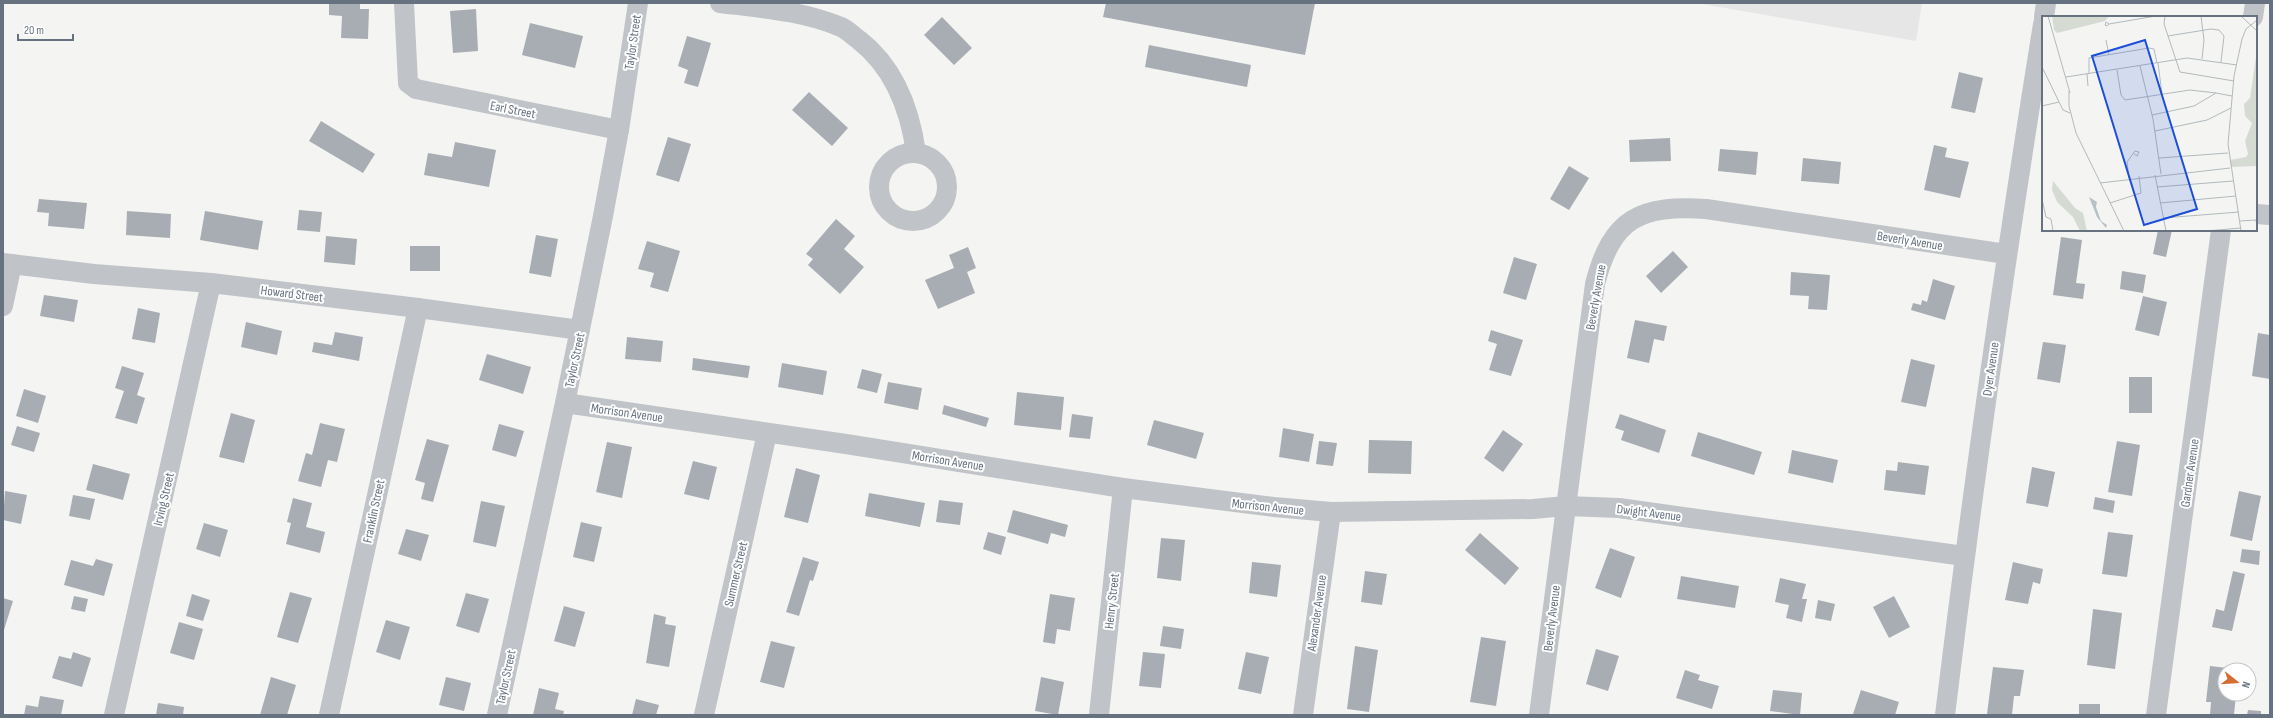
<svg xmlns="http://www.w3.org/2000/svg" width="2273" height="718" viewBox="0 0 2273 718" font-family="'Sofia Sans Condensed',sans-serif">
<rect width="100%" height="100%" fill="#f4f5f2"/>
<path fill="#e5e6e5" d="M1696,3H1922L1916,41Z"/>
<g fill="#a7adb3">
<path d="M329,3H360V9H369L368,39L341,38L342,16L329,15Z"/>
<path d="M1106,3H1315L1305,55L1103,17Z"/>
<path d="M476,9L478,51L453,53L450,11Z"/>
<path d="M942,17L972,48L954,65L924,35Z"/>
<path d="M530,23L583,36L575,68L522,55Z"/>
<path d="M687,36L711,43L698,87L684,83L688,70L678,66Z"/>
<path d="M1149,45L1251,65L1247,87L1145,67Z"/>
<path d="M1959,72L1983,78L1975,113L1951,108Z"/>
<path d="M809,92L848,128L832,146L792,110Z"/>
<path d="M321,121L375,154L363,173L309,141Z"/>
<path d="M668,137L691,144L679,182L656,175Z"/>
<path d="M1670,138L1671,161L1630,162L1629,140Z"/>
<path d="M455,142L496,150L489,187L424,175L428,153L452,157Z"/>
<path d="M1934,145L1947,148L1945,157L1969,162L1960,198L1924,190Z"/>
<path d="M1720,149L1758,152L1756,175L1718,171Z"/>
<path d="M1803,158L1841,162L1839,184L1801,181Z"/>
<path d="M1569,166L1589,178L1569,210L1550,199Z"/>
<path d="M39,199L87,203L84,229L48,226L49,213L37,212Z"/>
<path d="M299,210L322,212L320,232L297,230Z"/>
<path d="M127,211L171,214L170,238L126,235Z"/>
<path d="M205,211L263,221L258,250L200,240Z"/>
<path d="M836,219L855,236L844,249L864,267L840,294L808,265L813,259L806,254Z"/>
<path d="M2158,230H2172L2166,257L2153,254Z"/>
<path d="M536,235L558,239L551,277L529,273Z"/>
<path d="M326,236L357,239L355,265L324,262Z"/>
<path d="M2061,237L2082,240L2076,283L2085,284L2083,299L2053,295Z"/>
<path d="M647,241L680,251L668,292L650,287L654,273L638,269Z"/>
<rect x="410" y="246" width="30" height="25"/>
<path d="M968,247L976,268L967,272L975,293L938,309L925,280L954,268L949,255Z"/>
<path d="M1673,251L1688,267L1661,293L1646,276Z"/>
<path d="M1514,257L1537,264L1526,300L1503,293Z"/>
<path d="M2122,271L2146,275L2143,293L2120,289Z"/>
<path d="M1791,272L1830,275L1827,310L1808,309L1809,296L1790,295Z"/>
<path d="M1933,279L1955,286L1945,320L1911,310L1913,303L1921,305L1922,300L1927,302Z"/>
<path d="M44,295L78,300L74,322L40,316Z"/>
<path d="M2143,296L2167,302L2159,336L2135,330Z"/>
<path d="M138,308L160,313L155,343L132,339Z"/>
<path d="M1635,320L1667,326L1664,341L1654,339L1649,363L1627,358Z"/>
<path d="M246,322L282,331L277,355L241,347Z"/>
<path d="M1491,330L1523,340L1511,376L1489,370L1497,344L1488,341Z"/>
<path d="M335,332L363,337L359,361L312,352L314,342L332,345Z"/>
<path d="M2258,333L2270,335V379L2252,376Z"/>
<path d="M627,337L663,341L661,362L625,359Z"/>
<path d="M2043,342L2066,345L2060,383L2037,379Z"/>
<path d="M487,354L531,367L523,394L479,380Z"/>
<path d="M693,358L750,366L748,378L692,370Z"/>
<path d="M1911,359L1935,365L1926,407L1901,402Z"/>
<path d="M782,363L827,371L823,395L778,387Z"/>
<path d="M122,366L144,373L137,395L145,398L137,424L115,418L124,391L115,388Z"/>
<path d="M862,369L882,374L877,393L857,388Z"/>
<rect x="2129" y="377" width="23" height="36"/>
<path d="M888,382L922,388L918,410L884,403Z"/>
<path d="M24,389L46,396L38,423L16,416Z"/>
<path d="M1017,392L1064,397L1061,430L1014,425Z"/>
<path d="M944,405L989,418L986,427L942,414Z"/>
<path d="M231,413L255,420L244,463L219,457Z"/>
<path d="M1072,414L1093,417L1090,439L1069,437Z"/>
<path d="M1620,414L1666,430L1659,453L1621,440L1624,431L1615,428Z"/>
<path d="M1154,420L1204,433L1196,459L1147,445Z"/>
<path d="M320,423L345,429L337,462L328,460L321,487L298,481L306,453L312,455Z"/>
<path d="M499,424L524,431L516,457L492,450Z"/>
<path d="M17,426L40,433L34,452L11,445Z"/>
<path d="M1283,428L1314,434L1309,462L1279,457Z"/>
<path d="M1503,430L1523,444L1503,472L1484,458Z"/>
<path d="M1698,432L1762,452L1754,475L1691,456Z"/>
<path d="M427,439L449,445L433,502L421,499L425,483L415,480Z"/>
<path d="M1369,440L1412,441L1411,474L1368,473Z"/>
<path d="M1319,441L1337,443L1333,466L1316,464Z"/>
<path d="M2117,441L2140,445L2132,496L2108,492Z"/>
<path d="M607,442L632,447L622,498L596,492Z"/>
<path d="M1792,450L1838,460L1833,483L1788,473Z"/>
<path d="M693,461L717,467L709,500L684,494Z"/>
<path d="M1898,462L1929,466L1925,495L1884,490L1886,470L1897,471Z"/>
<path d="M93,464L130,474L123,500L86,490Z"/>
<path d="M2032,467L2055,472L2048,507L2026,503Z"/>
<path d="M796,468L820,475L808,523L784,517Z"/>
<path d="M5,491L27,495L21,524L3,520Z"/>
<path d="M2239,491L2261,496L2252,541L2230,536Z"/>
<path d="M869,493L925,503L920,527L865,516Z"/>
<path d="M73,495L95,499L90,520L69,516Z"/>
<path d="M2095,497L2115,501L2113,513L2093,509Z"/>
<path d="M293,498L312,503L306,527L325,532L320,553L286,544L291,523L287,522Z"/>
<path d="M939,500L963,503L960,525L936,522Z"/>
<path d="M481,501L505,506L496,547L473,542Z"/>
<path d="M1013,510L1068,525L1065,537L1051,533L1048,544L1007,532Z"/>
<path d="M581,522L602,527L594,562L573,557Z"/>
<path d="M204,523L228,530L220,557L196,549Z"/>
<path d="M406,529L429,535L421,561L398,554Z"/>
<path d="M988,532L1006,537L1001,555L983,549Z"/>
<path d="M2108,532L2133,535L2127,577L2102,574Z"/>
<path d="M1480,533L1519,568L1505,585L1465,550Z"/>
<path d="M1161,538L1185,540L1181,581L1157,578Z"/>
<path d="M1610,548L1635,557L1621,598L1595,588Z"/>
<path d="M2242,549L2260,551L2259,565L2240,562Z"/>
<path d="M803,557L819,562L813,581L810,580L799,616L786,612Z"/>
<path d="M96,559L113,564L104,596L64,585L71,560L93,566Z"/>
<path d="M1252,562L1281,565L1277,597L1249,593Z"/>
<path d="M2013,562L2043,569L2040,584L2033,582L2028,604L2005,600Z"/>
<path d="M1365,571L1387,574L1382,605L1361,602Z"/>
<path d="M2233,571L2245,574L2232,631L2212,627L2216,609L2224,611Z"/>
<path d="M1681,576L1739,586L1735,608L1677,599Z"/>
<path d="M1780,578L1806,584L1802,599H1807L1802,622L1786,618L1789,605L1775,602Z"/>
<path d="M290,592L312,598L298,643L277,637Z"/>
<path d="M466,593L489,599L479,633L456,626Z"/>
<path d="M192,594L210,600L203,621L186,616Z"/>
<path d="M1050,594L1075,598L1070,631L1057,629L1055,644L1043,642Z"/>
<path d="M74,596L88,599L85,612L71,609Z"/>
<path d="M1894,596L1910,627L1889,638L1873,607Z"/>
<path d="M3,598L13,601L3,633Z"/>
<path d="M1818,600L1835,604L1831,621L1815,618Z"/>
<path d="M564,606L585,612L575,647L554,641Z"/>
<path d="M2093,609L2122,613L2115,669L2087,665Z"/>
<path d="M654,614L666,617L665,624L676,626L669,667L646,663Z"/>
<path d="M386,620L410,627L400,660L376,652Z"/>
<path d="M179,622L203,629L194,660L170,653Z"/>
<path d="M1163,626L1184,629L1181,649L1160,646Z"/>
<path d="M1481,637L1506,641L1496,706L1470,702Z"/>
<path d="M771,641L795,647L784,688L760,682Z"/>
<path d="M1355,646L1378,650L1369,712L1347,709Z"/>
<path d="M1596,649L1619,656L1608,691L1586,684Z"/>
<path d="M73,652L91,658L82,687L52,678L59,656L71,659Z"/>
<path d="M1143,652L1165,654L1161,688L1139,686Z"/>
<path d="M1246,652L1269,657L1261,694L1238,689Z"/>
<path d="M2210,666L2237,669L2225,670V694H2236L2234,715H2210L2211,702H2206Z"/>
<path d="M1993,667L2024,670L2020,696H2014L2012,715L1987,714Z"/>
<path d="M1685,670L1700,675L1698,680L1719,686L1712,709L1676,698Z"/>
<path d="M271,677L296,685L287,715H260Z"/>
<path d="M446,677L471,683L464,711L439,705Z"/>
<path d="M1041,677L1064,682L1058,715L1035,711Z"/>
<path d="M539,688L559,693L555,709L564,711L563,715H533Z"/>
<path d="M1773,690L1802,693L1800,715L1770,711Z"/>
<path d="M1861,690L1899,702L1895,715L1853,714Z"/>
<path d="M40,696L64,700L61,715H24L26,705L38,707Z"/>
<path d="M636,699L659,705L656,715H632Z"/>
<path d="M158,703L184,707L183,715H156Z"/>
<rect x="2079" y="704" width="21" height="11"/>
<path d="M2248,710L2261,711V715H2247Z"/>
</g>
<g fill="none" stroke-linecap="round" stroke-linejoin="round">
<g stroke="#c0c3c7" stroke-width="20">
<path d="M404,3L408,83L416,89L619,130"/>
<path d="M720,3C760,8 804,11 841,27C848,30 853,36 859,40C895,68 910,109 916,153"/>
<path d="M2044,17L2046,3"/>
<path d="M2253,17L2255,3"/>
<circle cx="913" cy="187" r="34"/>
<path d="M2256,214L2270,215"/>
<path d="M3,263L94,274L211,283L418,308L580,330"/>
<path d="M3,306L12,264"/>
<path d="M565,403L846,444L1123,488L1274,507L1331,512L1533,509L1566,506L1619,508L1964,556"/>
<path d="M114,715L211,283"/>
<path d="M329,715L418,308"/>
<path d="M497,715L565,403L603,216L619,130L638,3"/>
<path d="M704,715L767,433"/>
<path d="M1099,715L1123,488"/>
<path d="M1303,715L1331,512"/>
<path d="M1539,715L1595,284C1612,217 1641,205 1706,209L2006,254"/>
<path d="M1945,715C1973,484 2006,254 2043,24"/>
<path d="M2156,715L2221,230"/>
</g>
</g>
<g text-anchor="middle" stroke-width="4" stroke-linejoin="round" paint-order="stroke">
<g font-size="13" fill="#667280" stroke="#fff">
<text transform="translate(632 42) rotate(-82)" y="5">Taylor Street</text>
<text transform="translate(513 109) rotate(11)" y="5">Earl Street</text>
<text transform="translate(1910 240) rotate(9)" y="5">Beverly Avenue</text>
<text transform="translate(292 293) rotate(7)" y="5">Howard Street</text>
<text transform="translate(1595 297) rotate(-80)" y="5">Beverly Avenue</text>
<text transform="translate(574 360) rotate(-78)" y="5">Taylor Street</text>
<text transform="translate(1990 369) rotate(-82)" y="5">Dyer Avenue</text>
<text transform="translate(627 412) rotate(8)" y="5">Morrison Avenue</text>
<text transform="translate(948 460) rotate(9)" y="5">Morrison Avenue</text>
<text transform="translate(2189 473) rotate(-82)" y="5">Gardner Avenue</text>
<text transform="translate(163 499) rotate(-77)" y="5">Irving Street</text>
<text transform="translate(1268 506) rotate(6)" y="5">Morrison Avenue</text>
<text transform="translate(373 511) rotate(-78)" y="5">Franklin Street</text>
<text transform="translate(1649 512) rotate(7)" y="5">Dwight Avenue</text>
<text transform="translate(735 574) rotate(-77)" y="5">Summer Street</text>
<text transform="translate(1111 601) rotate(-84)" y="5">Henry Street</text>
<text transform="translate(1316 613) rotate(-82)" y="5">Alexander Avenue</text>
<text transform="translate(1551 618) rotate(-83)" y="5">Beverly Avenue</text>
<text transform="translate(505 677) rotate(-78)" y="5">Taylor Street</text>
</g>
</g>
<g transform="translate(2042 16)">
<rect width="215" height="215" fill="#f4f5f2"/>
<path d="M10,0H67L63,5L15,17L12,14ZM215,34V150L189,151L188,144L204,141L206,138L203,125L210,107L203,100L202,88L208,82ZM11,165L33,192L41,197L45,215H38L31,201L15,186L10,174Z" fill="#d5dbd3"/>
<path d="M47,181L55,186L54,191L59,205L65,209L64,212L55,201Z" fill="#b8c1c6"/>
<path fill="none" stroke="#b2b9bd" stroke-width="1" d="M6,0L28,77M123,0L122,8L138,56L192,65M159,0L162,24L160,43M199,0L215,15M67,8L64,6L63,9L65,10L67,8L114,0M126,20L169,13L177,14L182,20L179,46M64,24L67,39M116,47L120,78M98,50L111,103L119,158M0,51L21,94L28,97M75,54L79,79L83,84L148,74L174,77M45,58L46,70M47,58V42L107,32L112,33L115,47M24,61L145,42L195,49M27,75V90L34,117L82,215M0,90L17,86M110,99L152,90L174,77L190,80M113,115L165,104L189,92M117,142L186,137M113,159L124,215M87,162L85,146L93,135L97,136L95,140L92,138M58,167L188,152M115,171L191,165M0,183L4,201M68,187L99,177L97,160M118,187L194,180M4,201L9,203L11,215M121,202L197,196M198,205L214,204L215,211M164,215L199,212M199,215L186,128L192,60L200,23L204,13L215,4"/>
<path fill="#1d4ed8" fill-opacity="0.15" stroke="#1d4ed8" stroke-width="2" d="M103,24L155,193L102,209L50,40Z"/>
<rect width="215" height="215" fill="none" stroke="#667280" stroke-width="2"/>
</g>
<rect width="2273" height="718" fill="none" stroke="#667280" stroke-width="8"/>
<g transform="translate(2237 682) rotate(107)"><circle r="19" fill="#ffffff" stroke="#c2c7cc"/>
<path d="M0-3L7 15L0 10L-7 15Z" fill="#d46c33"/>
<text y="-6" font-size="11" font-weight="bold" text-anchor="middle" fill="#667280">N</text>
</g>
<path d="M18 34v6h55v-6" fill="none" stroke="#667280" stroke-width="2"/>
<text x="24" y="34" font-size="12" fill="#667280" stroke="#ffffff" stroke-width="3" paint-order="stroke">20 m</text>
</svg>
